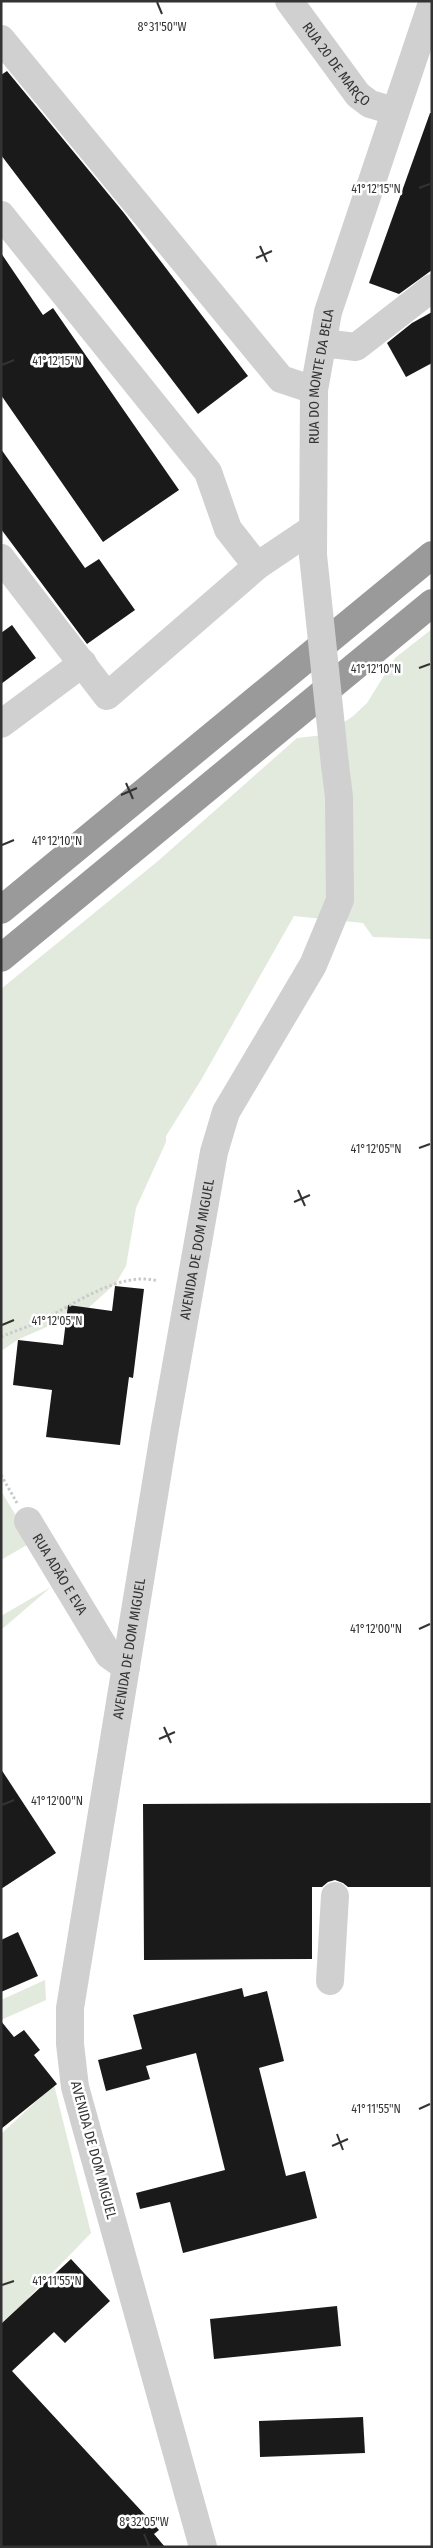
<svg xmlns="http://www.w3.org/2000/svg" width="433" height="2548" viewBox="0 0 433 2548" font-family="'Fira Sans Condensed',sans-serif">
<rect width="100%" height="100%" fill="#fff"/>
<g fill="#e2e9dd">
<path d="M432,629V939L373,937L363,923L294,916L201,1080L166,1136V1142L136,1208L126,1266L116,1283L86,1310L19,1339L1,1351V989L158,861L297,738L324,735L352,717L367,703L395,658Z"/>
<path d="M1,1491L32,1542L1,1560Z"/>
<path d="M51,1587L1,1630V1616Z"/>
<path d="M45,1980L46,2000L1,2020V2000Z"/>
<path d="M54,2085L91,2233L29,2297L23,2310L1,2333V2134Z"/>
</g>
<g fill="#1a1a1a">
<path d="M7,71L124,213L248,376L198,414L1,155V75Z"/>
<path d="M430,113H432V270L399,294L369,283Z"/>
<path d="M1,253L43,315L53,308L179,490L103,542L1,395Z"/>
<path d="M432,312V363L406,377L387,343L412,323Z"/>
<path d="M1,449L85,568L99,559L135,610L87,644L1,529Z"/>
<path d="M12,625L36,658L1,684V633Z"/>
<path d="M115,1286L144,1289L133,1378L129,1377L120,1445L46,1437L52,1390L13,1385L18,1340L63,1345L68,1305L112,1311Z"/>
<path d="M1,1769L56,1853L1,1889Z"/>
<path d="M432,1803V1887H348L343,1883L335,1880L328,1882L322,1887H312V1959L144,1960L143,1804Z"/>
<path d="M18,1932L38,1976L1,1992V1940Z"/>
<path d="M242,1988L244,1997L267,1991L284,2061L259,2068L286,2176L305,2171L317,2218L183,2253L170,2202L140,2209L136,2193L225,2170L196,2053L146,2066L150,2079L106,2091L98,2060L142,2049L133,2015Z"/>
<path d="M1,2021L14,2037L24,2030L40,2050L34,2055L57,2084L1,2129Z"/>
<path d="M71,2259L110,2301L65,2343L54,2332L12,2371L159,2530L154,2534L165,2547H1V2324Z"/>
<path d="M337,2306L341,2346L214,2359L210,2319Z"/>
<path d="M363,2417L365,2453L260,2457L259,2421Z"/>
</g>
<g fill="none" stroke-linecap="round" stroke-linejoin="round">
<g stroke="#cacaca" stroke-width="3" stroke-dasharray="2.5 2.5" stroke-linecap="butt">
<path d="M1,1337C14,1331 28,1327 41,1321C73,1305 121,1270 158,1281"/>
<path d="M1,1475L17,1503"/>
</g>
<g stroke="#d0d0d0" stroke-width="28">
<path id="s1" d="M289,1L358,95L370,104L394,111"/>
<path d="M1,39L281,379L314,390"/>
<path d="M1,215L208,472L228,529L257,566"/>
<path d="M323,343L356,347L432,288"/>
<path id="s2" d="M313,555L314,390L328,312L432,3"/>
<path d="M1,558L107,696L257,566L312,529"/>
<path d="M1,724L83,663"/>
<path id="s3" d="M28,1521L109,1655L126,1667"/>
<path d="M330,1981L335,1896"/>
<path id="s4" d="M203,2547L75,2087L70,2044V2008L165,1428L214,1152L226,1112L313,965L340,900L339,797L335,765"/>
</g>
<g stroke="#9a9a9a" stroke-width="28">
<path d="M1,910L432,555"/>
<path d="M1,958L432,603"/>
</g>
<path stroke="#d0d0d0" stroke-width="28" d="M313,555L335,765"/>
</g>
<path fill="none" stroke="#333" stroke-width="2" d="M157,2L162,14M419,188L430,184M260,246L267,262M256,258L272,251M2,365L14,360M419,668L430,664M126,783L133,799M121,795L137,788M2,845L14,840M419,1148L430,1144M298,1190L305,1206M294,1202L310,1195M2,1325L14,1320M419,1629L430,1624M164,1727L171,1743M159,1739L175,1732M2,1805L14,1800M419,2109L430,2104M337,2134L343,2150M332,2146L348,2139M2,2285L14,2281M144,2534L149,2546"/>
<g text-anchor="middle" stroke-width="5" stroke-linejoin="round" paint-order="stroke">
<g font-size="14" fill="#333" stroke="#fff">
<text dy="5" stroke="none"><textPath href="#s1" startOffset="79">RUA 20 DE MARÇO</textPath></text>
<text dy="5" stroke="none"><textPath href="#s2" startOffset="179">RUA DO MONTE DA BELA</textPath></text>
<text dy="5" stroke="none"><textPath href="#s4" startOffset="1326">AVENIDA DE DOM MIGUEL</textPath></text>
<text dy="5" stroke="none"><textPath href="#s3" startOffset="62">RUA ADÃO E EVA</textPath></text>
<text dy="5" stroke="none"><textPath href="#s4" startOffset="921">AVENIDA DE DOM MIGUEL</textPath></text>
<text transform="translate(94 2150) rotate(75)" y="5">AVENIDA DE DOM MIGUEL</text>
</g>
</g>
<g font-size="12" text-anchor="middle" fill="#333" stroke="#fff" stroke-width="5" stroke-linejoin="round" paint-order="stroke">
<text x="162" y="31">8°31'50"W</text>
<text x="376" y="193">41°12'15"N</text>
<text x="57" y="365">41°12'15"N</text>
<text x="376" y="673">41°12'10"N</text>
<text x="57" y="845">41°12'10"N</text>
<text x="376" y="1153">41°12'05"N</text>
<text x="57" y="1325">41°12'05"N</text>
<text x="376" y="1633">41°12'00"N</text>
<text x="57" y="1805">41°12'00"N</text>
<text x="376" y="2113">41°11'55"N</text>
<text x="57" y="2285">41°11'55"N</text>
<text x="144" y="2526">8°32'05"W</text>
</g>
<rect width="433" height="2548" fill="none" stroke="#333333" stroke-width="5"/>
</svg>
